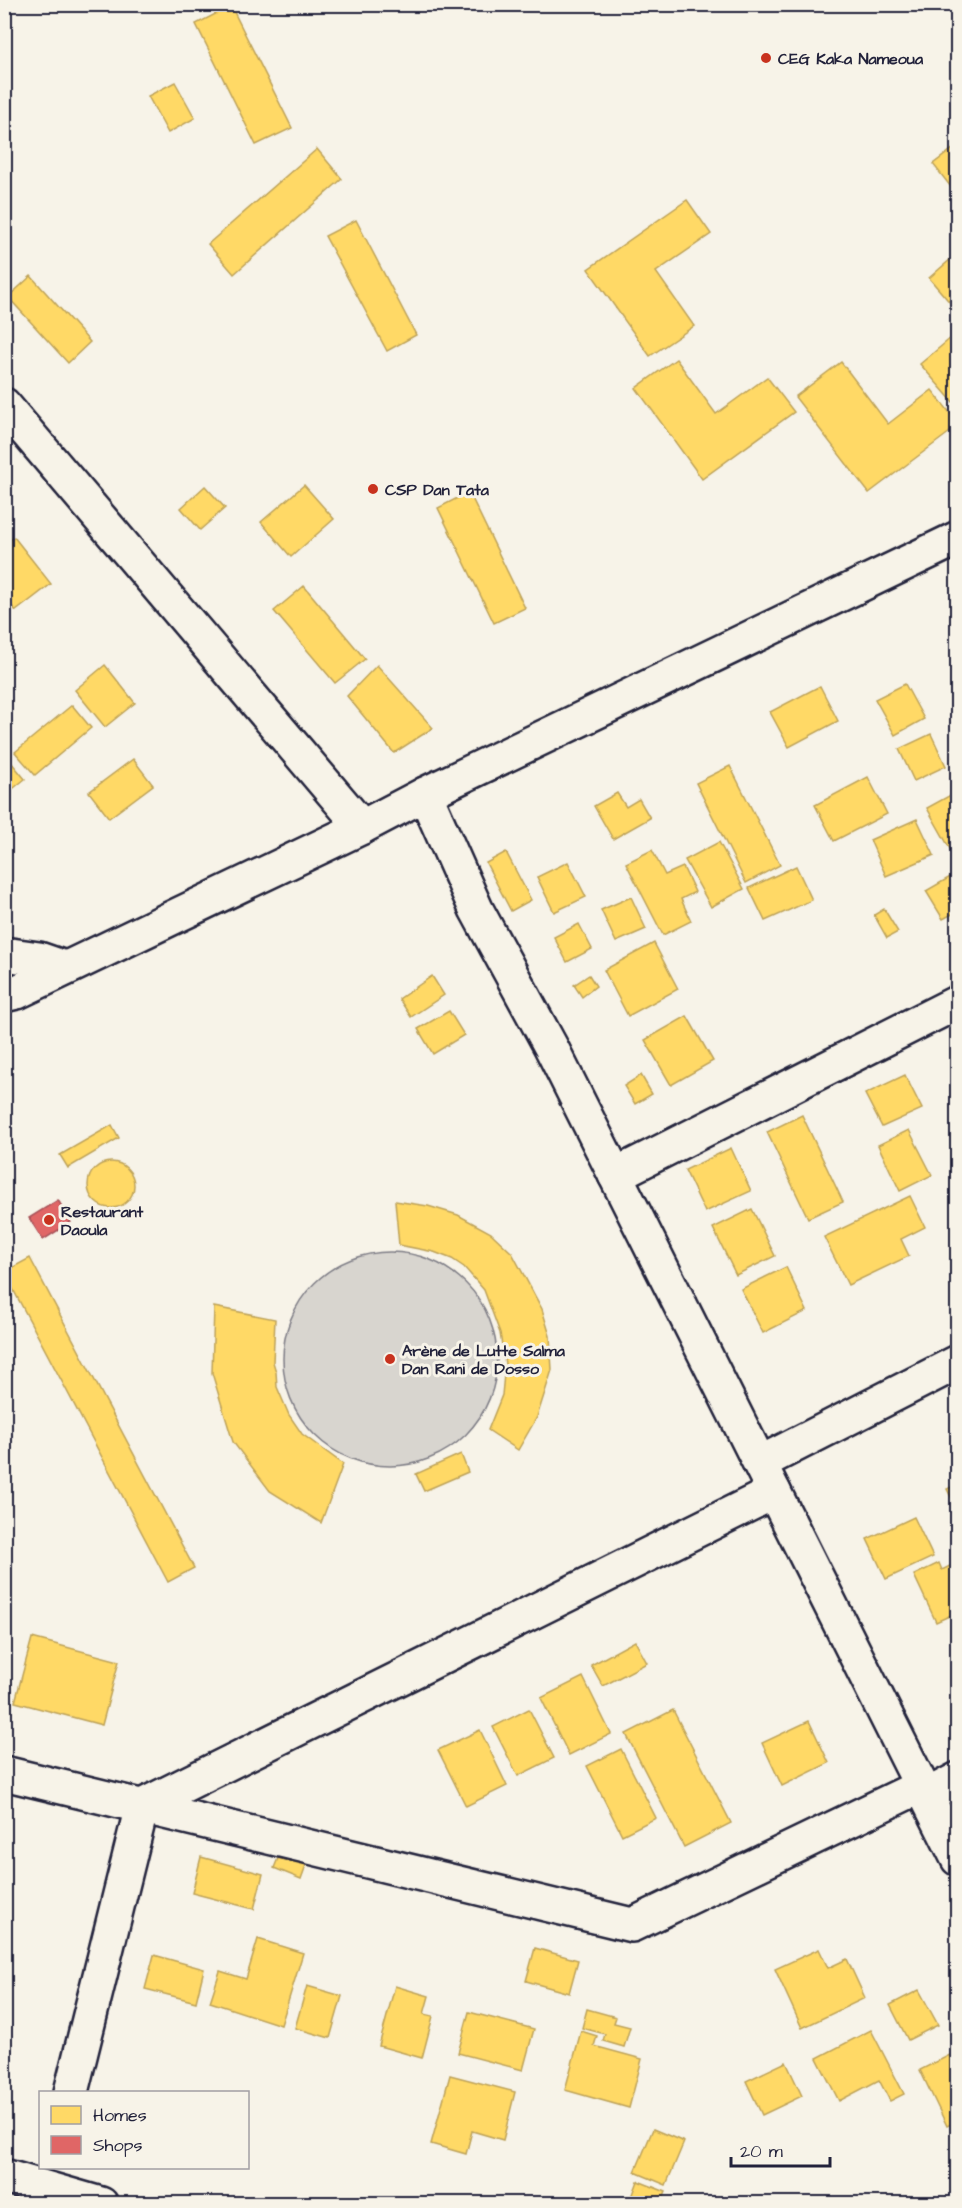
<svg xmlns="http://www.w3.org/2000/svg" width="962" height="2208" viewBox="0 0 962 2208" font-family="'Architects Daughter',sans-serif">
<rect width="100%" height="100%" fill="#f7f3e8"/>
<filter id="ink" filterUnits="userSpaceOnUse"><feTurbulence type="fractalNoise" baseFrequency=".0167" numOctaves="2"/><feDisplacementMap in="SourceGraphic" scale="12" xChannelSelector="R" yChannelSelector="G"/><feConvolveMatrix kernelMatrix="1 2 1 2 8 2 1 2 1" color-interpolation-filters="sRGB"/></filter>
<g filter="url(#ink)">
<circle fill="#d8d5cf" stroke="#7d7c85" stroke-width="1.5" cx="390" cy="1359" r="107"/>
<g fill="#ffd966" stroke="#bda259" stroke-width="1.5">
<path d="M231,6L292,128L256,145L196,24Z"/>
<path d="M175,82L195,118L168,133L148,96Z"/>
<path d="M958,145V196L933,164Z"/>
<path d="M317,149L342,179L234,274L208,244Z"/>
<path d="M687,200L711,234L656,272L694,326L650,356L588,269Z"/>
<path d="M356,220L416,335L387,351L325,236Z"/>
<path d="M958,253V312L929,278Z"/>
<path d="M31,276L90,342L68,363L8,297Z"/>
<path d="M958,332V398L953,402L920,364Z"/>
<path d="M676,359L716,414L767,377L794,412L702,479L636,388Z"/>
<path d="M841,362L888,424L932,390L958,423V426L869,493L795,397Z"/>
<path d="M304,485L334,519L291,557L261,522Z"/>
<path d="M205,486L225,508L200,530L181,508Z"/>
<path d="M469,492L525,608L494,623L438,508Z"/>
<path d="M14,537L51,584L16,611L4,597V545Z"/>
<path d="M304,586L365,659L335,683L274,611Z"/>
<path d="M105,665L135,703L105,727L75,690Z"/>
<path d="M377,665L433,728L394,753L347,696Z"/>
<path d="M905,684L924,719L895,735L875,699Z"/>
<path d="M820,686L838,721L789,747L770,712Z"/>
<path d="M72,705L91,728L35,775L15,752Z"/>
<path d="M931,734L946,766L914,781L899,749Z"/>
<path d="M6,756L25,779L4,796V757Z"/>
<path d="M133,759L153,785L109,818L89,792Z"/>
<path d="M730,766L780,865L746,883L696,783Z"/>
<path d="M868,777L887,814L834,841L815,805Z"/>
<path d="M958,791V852L953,854L927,808Z"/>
<path d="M617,793L626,807L639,799L650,818L613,839L594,806Z"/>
<path d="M917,819L934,855L886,876L870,840Z"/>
<path d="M719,842L744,889L711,907L685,860Z"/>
<path d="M652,850L665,875L683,867L695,892L681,899L691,921L663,935L626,863Z"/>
<path d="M506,852L531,900L511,911L486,863Z"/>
<path d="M568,862L586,897L554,912L537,877Z"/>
<path d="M796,866L812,900L765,921L749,888Z"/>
<path d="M952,876L958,885V911L943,919L926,891Z"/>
<path d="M631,897L646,929L616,942L601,910Z"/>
<path d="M884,909L898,932L887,938L874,915Z"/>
<path d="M579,924L592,949L567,962L554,937Z"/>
<path d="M654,943L678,989L628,1016L604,970Z"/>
<path d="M589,975L596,986L582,997L574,985Z"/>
<path d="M432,976L444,995L411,1017L399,999Z"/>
<path d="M449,1011L464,1035L433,1054L418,1029Z"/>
<path d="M687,1016L713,1061L671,1085L645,1040Z"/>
<path d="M641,1075L652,1094L635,1104L624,1086Z"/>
<path d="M905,1075L922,1109L882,1127L865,1094Z"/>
<path d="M802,1115L843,1202L808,1218L767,1132Z"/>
<path d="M112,1125L119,1138L68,1168L60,1155Z"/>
<path d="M909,1130L932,1175L900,1191L878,1145Z"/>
<path d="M731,1148L751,1191L705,1212L685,1170Z"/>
<circle cx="111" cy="1185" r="23"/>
<path d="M910,1196L925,1227L901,1239L909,1256L848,1285L824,1237Z"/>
<path d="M395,1201L428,1206L458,1215L491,1233L512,1253L542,1309L550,1336L552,1370L537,1417L518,1450L488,1430L502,1395L505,1364L500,1333L484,1290L464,1267L452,1259L434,1252L399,1245Z"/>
<path d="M752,1209L775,1256L736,1275L713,1228Z"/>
<path d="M30,1258L194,1568L168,1582L4,1272Z"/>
<path d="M786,1267L807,1311L763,1333L741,1289Z"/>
<path d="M214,1307L275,1319L273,1362L276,1372L277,1387L289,1415L302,1434L343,1464L321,1523L270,1491L233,1442L212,1373Z"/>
<path d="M461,1454L468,1472L424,1491L416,1474Z"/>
<path d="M958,1484V1511L947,1489Z"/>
<path d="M914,1517L933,1557L886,1579L867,1539Z"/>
<path d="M939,1563L942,1570L956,1563L958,1566V1612L936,1622L914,1575Z"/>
<path d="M32,1638L119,1661L102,1725L15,1702Z"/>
<path d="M635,1641L647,1663L603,1686L591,1665Z"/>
<path d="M583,1677L611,1734L569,1755L541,1698Z"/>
<path d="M529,1709L554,1758L518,1776L493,1727Z"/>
<path d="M673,1710L731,1823L684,1847L626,1734Z"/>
<path d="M809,1721L829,1763L782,1786L762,1743Z"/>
<path d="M480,1730L507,1786L466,1806L438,1750Z"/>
<path d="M621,1749L656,1818L622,1835L587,1766Z"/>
<path d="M283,1846L309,1857L301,1879L274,1868Z"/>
<path d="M201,1857L263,1874L254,1909L192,1893Z"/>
<path d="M258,1939L303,1953L281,2025L210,2002L220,1971L246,1979Z"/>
<path d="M535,1948L578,1960L569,1993L526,1981Z"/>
<path d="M819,1949L828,1968L847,1959L865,1998L802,2028L775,1969Z"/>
<path d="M154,1955L204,1969L196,2002L145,1989Z"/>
<path d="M307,1986L342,1996L330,2038L295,2028Z"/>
<path d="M395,1986L429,1996L424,2014L433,2016L422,2058L379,2046Z"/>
<path d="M919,1990L938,2025L908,2040L890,2005Z"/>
<path d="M587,2009L616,2017L614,2023L630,2027L624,2047L603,2041L605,2034L582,2028Z"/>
<path d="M469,2012L534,2029L523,2070L458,2053Z"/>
<path d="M871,2030L904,2094L890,2101L879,2080L839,2101L817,2058Z"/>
<path d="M581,2031L597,2036L594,2046L642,2059L629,2108L565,2090Z"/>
<path d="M958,2051V2121L947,2126L920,2070Z"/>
<path d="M786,2062L802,2096L762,2115L746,2081Z"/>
<path d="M450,2075L515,2092L503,2140L472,2131L466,2154L431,2144Z"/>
<path d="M653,2129L684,2142L666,2185L635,2172Z"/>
<path d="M638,2181L666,2192L661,2204H648L632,2197Z"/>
</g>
<path fill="#e06666" stroke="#a75259" stroke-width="1.5" d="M58,1200L71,1222L43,1240L29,1218Z"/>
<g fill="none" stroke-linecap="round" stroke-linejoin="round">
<g stroke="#22223b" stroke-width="38">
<g id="minor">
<path d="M4,405L362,827"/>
<path d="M425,794L476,909L551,1047L958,1859"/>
<path d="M615,1175L958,1002"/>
<path d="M760,1463L958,1362"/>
<path d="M4,1773L632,1925L921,1786"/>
<path d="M926,1796L958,1779"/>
<path d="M71,2092L142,1806L774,1492"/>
<path d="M4,2176L101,2204"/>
</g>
</g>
<g stroke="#22223b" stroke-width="38">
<g id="major">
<path d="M4,954L39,959L65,968"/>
<path d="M4,995L17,992L42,980L362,827L425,794L958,538"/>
</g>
</g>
<use href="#minor" stroke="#f7f3e8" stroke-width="33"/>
<use href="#major" stroke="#f7f3e8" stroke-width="33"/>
</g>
</g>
<g fill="#c8321e" stroke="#f7f3e8" stroke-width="2">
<circle cx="766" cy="58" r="6"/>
<circle cx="373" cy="489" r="6"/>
<circle cx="49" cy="1220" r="6"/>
<circle cx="390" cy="1359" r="6"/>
</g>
<g text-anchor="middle" stroke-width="6" stroke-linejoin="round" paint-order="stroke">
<g font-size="16" font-weight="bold" fill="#22223b" stroke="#f7f3e8" text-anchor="start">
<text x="778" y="64">CEG Kaka Nameoua</text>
<text x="385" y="495">CSP Dan Tata</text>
<text x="61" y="1217">Restaurant<tspan x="61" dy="18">Daoula</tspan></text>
<text x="402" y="1356">Arène de Lutte Salma<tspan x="402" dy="18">Dan Rani de Dosso</tspan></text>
</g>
</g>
<rect width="962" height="2208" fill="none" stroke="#f7f3e8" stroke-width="24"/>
<rect x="12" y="12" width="938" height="2184" fill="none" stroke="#22223b" stroke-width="2" filter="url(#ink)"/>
<rect x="39" y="2091" width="210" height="78" fill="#f7f3e8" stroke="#a29fa3" stroke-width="1.5"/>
<rect x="51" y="2106" width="30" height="18" fill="#ffd966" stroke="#a29fa3" stroke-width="1.5"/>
<text x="93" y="2121" font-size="18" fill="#22223b">Homes</text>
<rect x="51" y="2136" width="30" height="18" fill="#e06666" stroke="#a29fa3" stroke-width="1.5"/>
<text x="93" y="2151" font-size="18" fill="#22223b">Shops</text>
<path d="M731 2157v9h99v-9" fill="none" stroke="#22223b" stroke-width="3"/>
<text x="740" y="2157" font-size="18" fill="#22223b" stroke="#f7f3e8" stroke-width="4.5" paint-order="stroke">20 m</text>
</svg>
